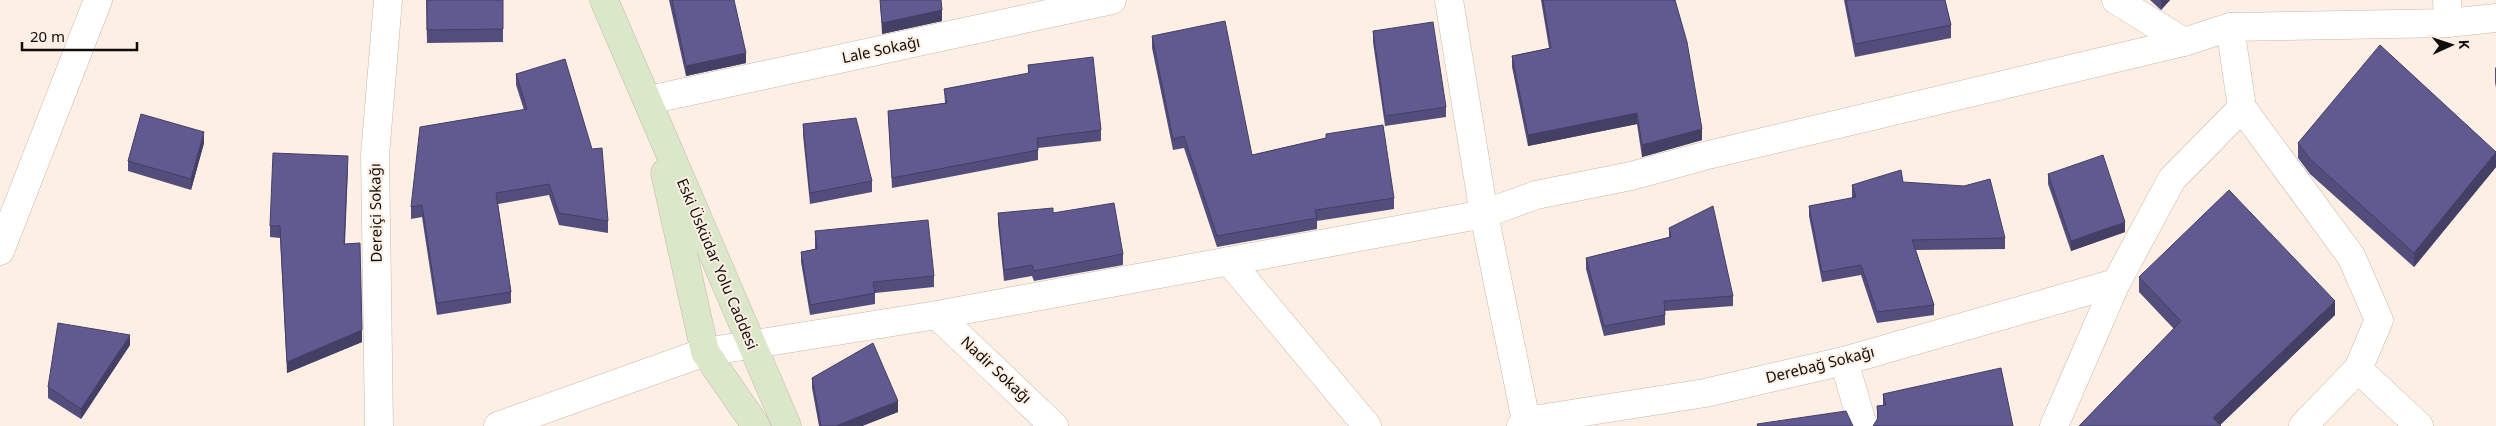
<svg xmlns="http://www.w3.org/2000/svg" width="2496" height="426" viewBox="0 0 2496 426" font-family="'Noto Sans',sans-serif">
<rect width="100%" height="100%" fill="#fdefe4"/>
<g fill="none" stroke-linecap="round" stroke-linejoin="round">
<g stroke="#c5b8ad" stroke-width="29">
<g id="street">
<path d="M1449,0L1484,214L1527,426"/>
<path d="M2116,0L2184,42"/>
<path d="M2447,0L2448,23"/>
<path d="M649,100L1112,0"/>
<path d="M2242,108L2351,256L2379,320L2358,369"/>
<path d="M0,251L98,0"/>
<path d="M1229,261L1367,426"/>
<path d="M937,315L1054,426"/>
<path d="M1844,361L1863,426"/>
<path d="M379,426L375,155L388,0"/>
<path d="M498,426L705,352L937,315L1484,214L1536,195L1631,176L1704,156L2184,42L2230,27L2448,23L2496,18"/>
<path d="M1521,426L1526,421L1705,393L1844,361L2116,283"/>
<path d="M2054,426L2116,283L2172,179L2242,108L2230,27"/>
<path d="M2303,426L2358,369L2419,426"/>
</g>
</g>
<g stroke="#c5b8ad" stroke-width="29">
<g id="secondary">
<path d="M604,0L787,426"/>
<path d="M665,173L705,352L756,426"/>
</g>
</g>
<use href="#street" stroke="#fff" stroke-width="28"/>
<use href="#secondary" stroke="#dae7c9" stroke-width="28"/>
</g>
<g fill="#534d7c">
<path d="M426,0H503V42L427,43Z"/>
<path d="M669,0H734L746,63L686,76Z"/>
<path d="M880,0H941L942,21L882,34Z"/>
<path d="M1541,0H1675L1702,140L1642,157L1637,124L1528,146L1512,67V56L1549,48Z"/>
<path d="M1844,0H1945L1951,25V38L1855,57Z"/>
<path d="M2150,0H2170L2161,10Z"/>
<path d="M1373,31L1446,107V117L1385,126L1373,42Z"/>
<path d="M1152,36L1252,155L1326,138V134L1394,198V209L1317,221V229L1217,247L1184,148L1173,150L1152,48Z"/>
<path d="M1028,65L1101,130V141L1038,148V160L892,188L888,111L945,103L944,89L1028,74Z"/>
<path d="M2496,67V88L2495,82V68Z"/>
<path d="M516,74L608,221V233L559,225L549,195L498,204L511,292V303L437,315L422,217L411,219V207L524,110L516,85Z"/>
<path d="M803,124L872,181V192L810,204L803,135Z"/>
<path d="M204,143L191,190L128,171V161Z"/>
<path d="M2298,143L2496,167L2414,267L2310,174L2298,158Z"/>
<path d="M348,168L345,244L362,342L287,373L280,238L270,237V226Z"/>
<path d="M2048,174L2125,232L2071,251L2048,184Z"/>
<path d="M1903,182L2005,238V249L1916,250L1934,305V315L1877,323L1861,275L1822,282L1809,216V206L1852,198V185Z"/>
<path d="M998,213H1053L1123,254V265L1034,281L1032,276L1004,281L998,223Z"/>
<path d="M1669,228L1733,296V306L1665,311V325L1604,336L1586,269V258L1669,237Z"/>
<path d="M815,231L934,276V287L875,293V304L810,315L801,262V252L815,249Z"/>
<path d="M2139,277L2335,315L2220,425L2079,426L2174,329L2139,292Z"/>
<path d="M130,345L81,419L48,398V387Z"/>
<path d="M812,378L898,412L862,426H819L812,388Z"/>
<path d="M1883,394L2013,426L1874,425L1877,420V406L1883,405Z"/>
</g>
<g fill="#443f65">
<path d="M2161,0H2170L2161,10Z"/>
<path d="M942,10V21L882,34V23Z"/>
<path d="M746,53V63L686,76V66Z"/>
<path d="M1637,113V124L1528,146V135Z"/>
<path d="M1702,129V140L1642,157V145Z"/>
<path d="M204,132V143L191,190V179Z"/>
<path d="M2496,152V167L2414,267V253Z"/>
<path d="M2125,222V232L2071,251V241Z"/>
<path d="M2335,301V315L2219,426L2213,418Z"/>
<path d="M362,330V342L287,373V362Z"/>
<path d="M130,335V345L81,419V409Z"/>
<path d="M898,401V412L862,426H836Z"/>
</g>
<g fill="#615a90" stroke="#443f65">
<path d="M427,0H503V29L427,30Z"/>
<path d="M672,0H734L746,53L686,66Z"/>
<path d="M880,0H941L942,10L882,23Z"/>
<path d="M1543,0H1675L1687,42L1702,129L1642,145L1637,113L1528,135L1512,56L1551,48Z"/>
<path d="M1846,0H1945L1951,25L1855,44Z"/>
<path d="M1225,21L1252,155L1326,138V134L1383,125L1394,198L1315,210L1317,218L1217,236L1184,136L1173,139L1152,36Z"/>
<path d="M1433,22L1446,107L1385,116L1373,31Z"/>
<path d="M2380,45L2496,152L2414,253L2310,159L2298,143Z"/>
<path d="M1093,57L1101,130L1037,138L1038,150L892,178L888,111L947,103L944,89L1029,73L1028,65Z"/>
<path d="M565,59L592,149L602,148L608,221L559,213L549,184L496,193L511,292L437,303L422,205L411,207L420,127L527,109L516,74Z"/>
<path d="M141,114L204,132L191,179L128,161Z"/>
<path d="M856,118L872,181L810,193L803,124Z"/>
<path d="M273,153L348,156L344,244L360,243L362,330L287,362L280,226H270Z"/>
<path d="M2103,155L2125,222L2071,241L2048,174Z"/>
<path d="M1901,170L1903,182L1964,186L1990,179L2005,238L1912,240L1934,305L1877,312L1861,265L1822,272L1809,206L1856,197L1852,185Z"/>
<path d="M2229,190L2335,301L2213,418L2221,426H2079L2181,321L2139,277Z"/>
<path d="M1114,203L1123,254L1034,271L1032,265L1004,270L998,213L1053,208V213Z"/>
<path d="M1713,206L1733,296L1664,301L1665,315L1604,326L1586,258L1671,237L1669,228Z"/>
<path d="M928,220L934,276L873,282L875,293L810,305L801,252L817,249L815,231Z"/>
<path d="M58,323L130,335L81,409L48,387Z"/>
<path d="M873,343L898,401L836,426H821L812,378Z"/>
<path d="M2001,368L2013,426H1873L1878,418L1877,406L1886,405L1883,394Z"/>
<path d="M1846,411L1853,426H1758L1757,424Z"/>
</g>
<g text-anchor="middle" stroke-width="4" stroke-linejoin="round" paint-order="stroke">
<g font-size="15" fill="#100c09" stroke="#fdefe4">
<text transform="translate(881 50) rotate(-12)" y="5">Lale Sokağı</text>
<text transform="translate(376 213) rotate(-91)" y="5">Dereiçi Sokağı</text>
<text transform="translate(717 264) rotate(67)" y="5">Eski Üsküdar Yolu Caddesi</text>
<text transform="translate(1820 365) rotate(-14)" y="5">Derebağ Sokağı</text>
<text transform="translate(996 370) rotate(43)" y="5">Nadir Sokağı</text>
</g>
</g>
<g transform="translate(2451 45) rotate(87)" stroke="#fdefe4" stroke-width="4" paint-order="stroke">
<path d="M0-4L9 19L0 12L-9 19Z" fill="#100c09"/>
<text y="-8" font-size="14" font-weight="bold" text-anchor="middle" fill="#100c09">K</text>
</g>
<path d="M22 42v8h115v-8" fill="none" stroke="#100c09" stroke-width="2.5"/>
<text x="30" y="42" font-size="15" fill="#100c09" stroke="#fdefe4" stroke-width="4" paint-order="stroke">20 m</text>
</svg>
